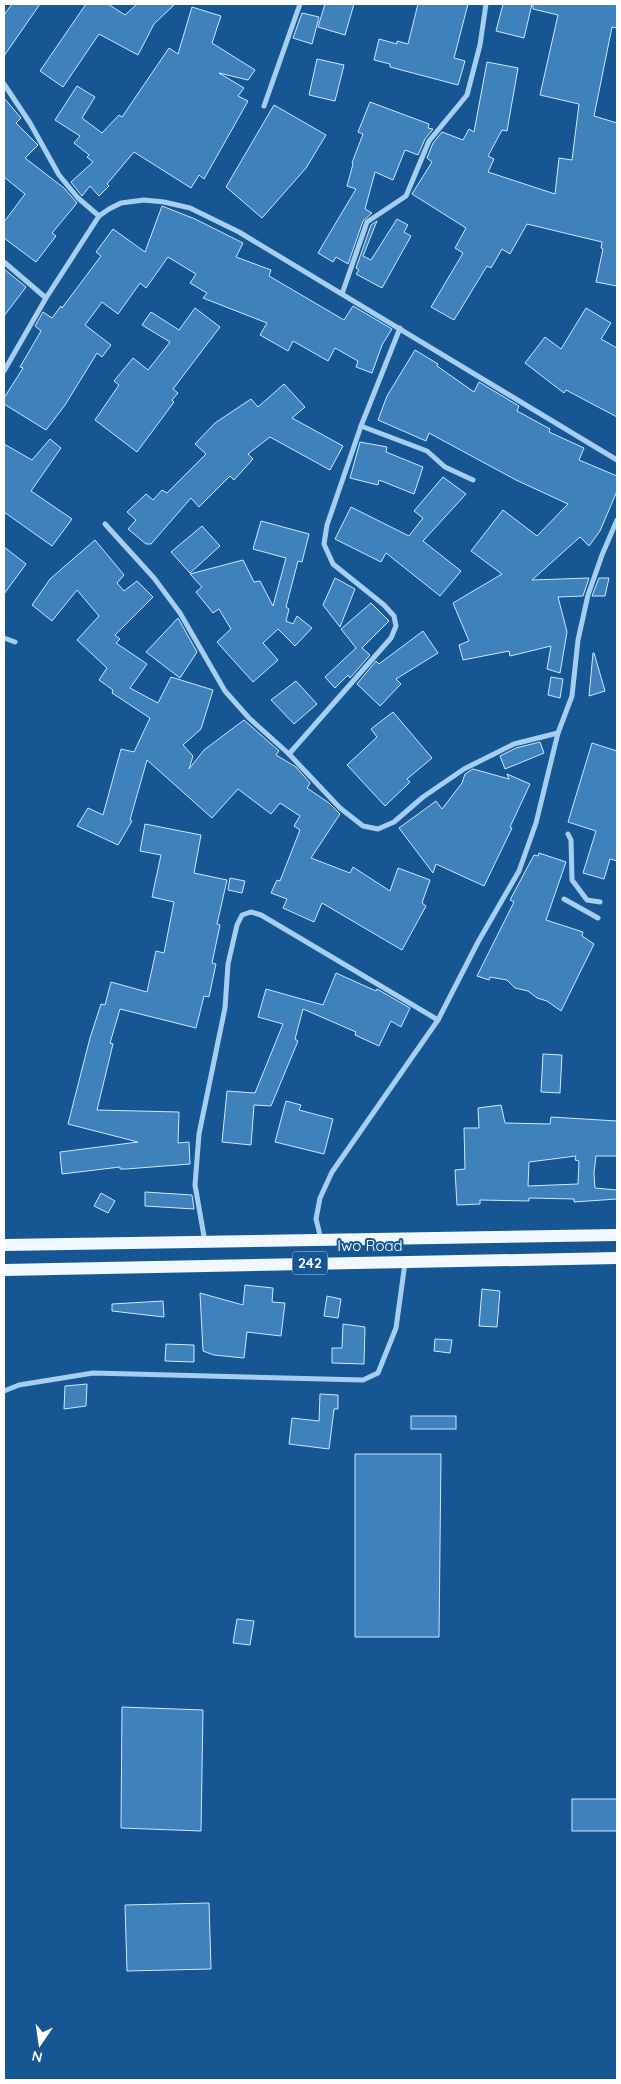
<svg xmlns="http://www.w3.org/2000/svg" width="621" height="2084" viewBox="0 0 621 2084" font-family="Quicksand,sans-serif">
<rect width="100%" height="100%" fill="#165793"/>
<g fill="#3f81bb" stroke="#cde6fc" fill-rule="evenodd">
<path d="M12,4H40L4,56V15Z"/>
<path d="M86,4H108L125,15L137,4H175L154,24L138,55L99,34L63,87L40,71Z"/>
<path d="M325,4H354L345,35L318,27Z"/>
<path d="M418,4H468L454,58L465,61L458,85L390,67V64L374,60L379,39L397,44V41L408,44Z"/>
<path d="M503,4H532L524,38L496,31Z"/>
<path d="M533,4H617V28L612,27L594,116L617,123V286L596,282L603,249L601,248L602,242L527,224L510,254L502,249L491,268L487,266L454,320L431,307L463,253L455,248L466,228L412,194L432,162L427,158L433,143L442,132L463,140L469,129L474,132L487,62L518,68L507,131L502,130L488,156L494,159L488,172L555,194L559,158L572,160L579,104L540,95L558,15L533,9Z"/>
<path d="M192,7L221,16L212,43L255,70L248,80L219,73L244,88L238,96L248,101L204,179L199,175L191,188L134,152L107,184L109,186L99,196L90,186L82,196L71,182L93,162L87,157L89,155L74,143L80,136L55,120L77,86L95,97L82,118L102,133L119,115L122,117L169,48L178,54Z"/>
<path d="M302,13L319,17L312,44L293,38Z"/>
<path d="M317,59L344,65L335,101L309,95Z"/>
<path d="M4,98L21,118L16,123L38,145L25,158L64,188L77,203L52,233L56,236L36,262L4,238V222L25,194L4,177Z"/>
<path d="M370,102L429,124L428,128L433,129L425,139L418,155L405,150L393,180L375,172L365,209L372,213L363,221L348,264L336,257L333,262L318,253L356,189L347,186L353,164L352,163L363,134L358,132Z"/>
<path d="M274,105L326,135L306,168L262,218L226,187Z"/>
<path d="M162,206L195,219L243,243L236,257L271,270L269,276L344,320L353,306L392,329L382,345L372,373L356,367L358,361L335,348L328,361L293,341L288,351L260,335L267,323L203,298L207,293L190,283L196,274L168,257L146,288L140,283L118,314L102,302L85,325L111,345L102,357L97,353L65,405L46,430L4,404V398L23,368L20,367L41,331L35,326L43,312L52,318L61,306L62,308L101,256L96,252L113,229L145,252Z"/>
<path d="M397,219L408,225L404,232L411,236L382,288L356,274L359,270L356,268L371,225L377,221L363,256L371,260Z"/>
<path d="M4,269L26,287L4,316Z"/>
<path d="M195,308L220,327L173,389L178,393L172,400L174,402L137,452L95,420L119,385L114,381L133,358L148,370L170,342L142,325L151,312L179,330Z"/>
<path d="M586,308L611,323L601,339L617,348V417L566,390L564,393L525,363L545,337L561,349Z"/>
<path d="M415,350L438,364L437,366L474,392L479,382L519,406L517,411L550,429L549,432L584,448L579,460L617,476V491L600,531L589,546L580,537L532,580L589,578L583,596L558,597L567,632L560,673L547,669L551,646L510,656L509,651L463,660L459,645L469,641L453,603L502,574L471,551L503,510L537,536L568,504L516,480L429,433L426,441L378,420L387,396Z"/>
<path d="M284,384L305,407L292,418L343,446L330,470L270,437L248,454L253,459L234,480L230,476L199,507L191,498L151,544H146L128,529L136,520L127,512L146,494L153,500L162,490L167,493L206,454L195,444L215,423L251,399L258,407Z"/>
<path d="M50,439L61,448L31,491L72,519L52,546L4,512V444L32,460Z"/>
<path d="M360,442L387,447L386,452L423,467L414,494L379,480L378,485L350,478Z"/>
<path d="M443,477L466,494L423,541L461,571L440,596L386,553L381,562L335,539L351,507L409,536L423,518L414,511Z"/>
<path d="M261,521L309,534L302,562L298,561L286,607L289,609L286,621L293,624L297,616L312,628L295,646L278,629L263,643L278,660L253,682L217,642L231,629L219,609L213,613L196,592L202,587L190,574L243,560L254,582L260,581L273,606L286,558L253,549Z"/>
<path d="M202,526L220,546L190,573L171,552Z"/>
<path d="M95,540L124,575L117,583L124,591L137,581L153,597L115,635L120,639L116,643L147,664L130,688L158,703L171,677L213,690L201,729L183,745L193,756L189,769L204,750L244,720L279,751L276,755L296,767L310,783L307,788L329,803L340,814L311,858L350,873L353,867L390,891L398,868L430,880L422,903L426,906L402,950L322,903L314,922L283,908L287,899L271,893L277,880L280,881L300,830L294,826L300,816L280,803L271,814L238,789L212,818L147,760L130,820L132,821L118,845L77,826L88,808L103,815L121,749L134,752L150,718L112,693L113,690L99,680L107,668L77,640L99,616L77,590L52,621L32,605L50,579Z"/>
<path d="M4,547L26,564L4,594Z"/>
<path d="M335,578L355,589L340,627L323,605Z"/>
<path d="M599,578H609L605,596H592Z"/>
<path d="M371,603L389,621L362,648L370,655L350,678L348,675L335,688L325,677L356,648L341,629Z"/>
<path d="M178,618L197,652L180,678L146,652Z"/>
<path d="M423,631L438,653L396,679L401,684L380,706L357,684L376,661L379,664Z"/>
<path d="M593,653H594L605,691L589,696Z"/>
<path d="M551,677L563,679L560,698L548,695Z"/>
<path d="M296,681L317,704L294,724L271,700Z"/>
<path d="M393,712L432,758L407,779L410,782L385,806L347,765L377,737L371,729Z"/>
<path d="M540,742L544,753L505,769L500,756L516,748Z"/>
<path d="M592,743L617,751V861L610,859L604,879L583,873L596,831L568,822Z"/>
<path d="M473,769L509,779L507,774L530,784L510,827L512,828L484,886L436,864L433,873L399,828L436,801L442,809L462,783L465,774Z"/>
<path d="M145,824L201,835L194,873L227,880L217,924L220,925L212,963L216,964L209,997L204,996L196,1028L120,1009L110,1043L113,1044L97,1110L179,1112L178,1143L189,1142L190,1164L126,1169H120V1167L62,1174L60,1152L138,1142L68,1124L90,1038L101,1004L105,1005L111,982L147,992L156,951L164,953L174,902L152,897L161,855L140,851Z"/>
<path d="M539,853L566,862L546,920L583,932L582,936L594,944L561,1011L547,1001L537,998L528,991L515,988L507,980L490,977L489,980L477,976L514,902L510,900L534,855L538,856Z"/>
<path d="M230,878L245,881L242,893L228,890Z"/>
<path d="M336,973L376,991L377,989L410,1008L401,1027L391,1021L379,1046L355,1035L356,1032L303,1009L295,1039L298,1041L271,1106L254,1105L251,1145L222,1142L227,1091L255,1093L283,1024L258,1017L266,989L323,1005Z"/>
<path d="M543,1054L562,1055L560,1093L541,1092Z"/>
<path d="M286,1101L301,1105L299,1110L333,1119L324,1154L275,1142Z"/>
<path d="M501,1105L505,1123L550,1124L551,1117L617,1121V1156H596L594,1173L595,1188L617,1190V1199L574,1202V1199L529,1198V1201L480,1200V1204L457,1205L455,1170L465,1169L464,1128H479L478,1108ZM576,1156L575,1160L579,1161L578,1184L528,1186L529,1162Z"/>
<path d="M145,1192L192,1195L194,1209L145,1206Z"/>
<path d="M101,1193L115,1201L108,1213L94,1206Z"/>
<path d="M245,1285L273,1288L272,1302L285,1303L281,1336L247,1332L244,1358L214,1355L203,1351L200,1293L243,1305Z"/>
<path d="M482,1289L500,1291L497,1327L479,1326Z"/>
<path d="M327,1296L341,1299L338,1318L324,1316Z"/>
<path d="M163,1301L164,1317L112,1311V1304Z"/>
<path d="M343,1324L365,1327L364,1364L332,1363V1348H342Z"/>
<path d="M435,1339L452,1340L450,1353L434,1351Z"/>
<path d="M166,1344L194,1345V1362L165,1361Z"/>
<path d="M87,1384L86,1406L64,1409L65,1386Z"/>
<path d="M320,1394L338,1395V1409H334L329,1449L289,1444L292,1418L319,1421Z"/>
<rect x="411" y="1416" width="45" height="13"/>
<path d="M355,1454H441L439,1637H355Z"/>
<path d="M237,1619L254,1621L250,1645L233,1643Z"/>
<path d="M122,1707L203,1710L201,1831L121,1828Z"/>
<rect x="572" y="1799" width="45" height="32"/>
<path d="M209,1903L211,1969L127,1971L125,1905Z"/>
</g>
<g fill="none" stroke-linecap="round" stroke-linejoin="round">
<g stroke="#a6cef1" stroke-width="5">
<path d="M4,84L30,123L59,175L78,198L99,216"/>
<path d="M264,106L300,4"/>
<path d="M4,262L46,298"/>
<path d="M342,294L367,222L406,196L429,141L467,95L480,45L486,4"/>
<path d="M4,371L46,298L99,216L109,209L121,203L144,200L164,202L190,208L239,232L617,460"/>
<path d="M361,426L427,451L445,467L473,480"/>
<path d="M105,524L154,578L180,613L225,691L249,718L289,754L340,808L363,826L378,829L394,822L423,797L464,769L514,744L558,733"/>
<path d="M4,638L15,642"/>
<path d="M289,754L391,638L396,626L394,616L384,605L333,564L324,544L327,525L361,426L400,328"/>
<path d="M568,834L571,840L572,880L587,900L600,902"/>
<path d="M564,899L598,918"/>
<path d="M321,1239L316,1219L320,1198L332,1172L438,1020L478,942L519,871L536,823L558,733L572,696L578,640L588,595L602,555L617,520"/>
<path d="M205,1242L195,1185L199,1134L225,1008L228,964L237,925L242,915L251,912L261,915L438,1020"/>
<path d="M4,1391L19,1385L93,1373L363,1380L378,1373L396,1328L405,1263"/>
</g>
<g stroke="#f0f7ff" stroke-width="12">
<path d="M4,1245L617,1235"/>
<path d="M4,1270L617,1258"/>
</g>
</g>
<g text-anchor="middle" stroke-width="4" stroke-linejoin="round" paint-order="stroke">
<rect fill="#165793" stroke="#b9cddf" stroke-width="1" x="292.5" y="1251.5" width="35" height="23" rx="4"/>
<g font-size="14" font-weight="bold" fill="#fff">
<text x="310" y="1268">242</text>
</g>
<g font-size="15" fill="#fff" stroke="#165793">
<text x="370" y="1251">Iwo Road</text>
</g>
</g>
<rect width="621" height="2084" fill="none" stroke="#ffffff" stroke-width="10"/>
<g transform="translate(40 2044) rotate(193)" stroke="#165793" stroke-width="4" paint-order="stroke">
<path d="M0-4L9 19L0 12L-9 19Z" fill="#ffffff"/>
<text y="-8" font-size="14" font-weight="bold" text-anchor="middle" fill="#ffffff">N</text>
</g>
</svg>
